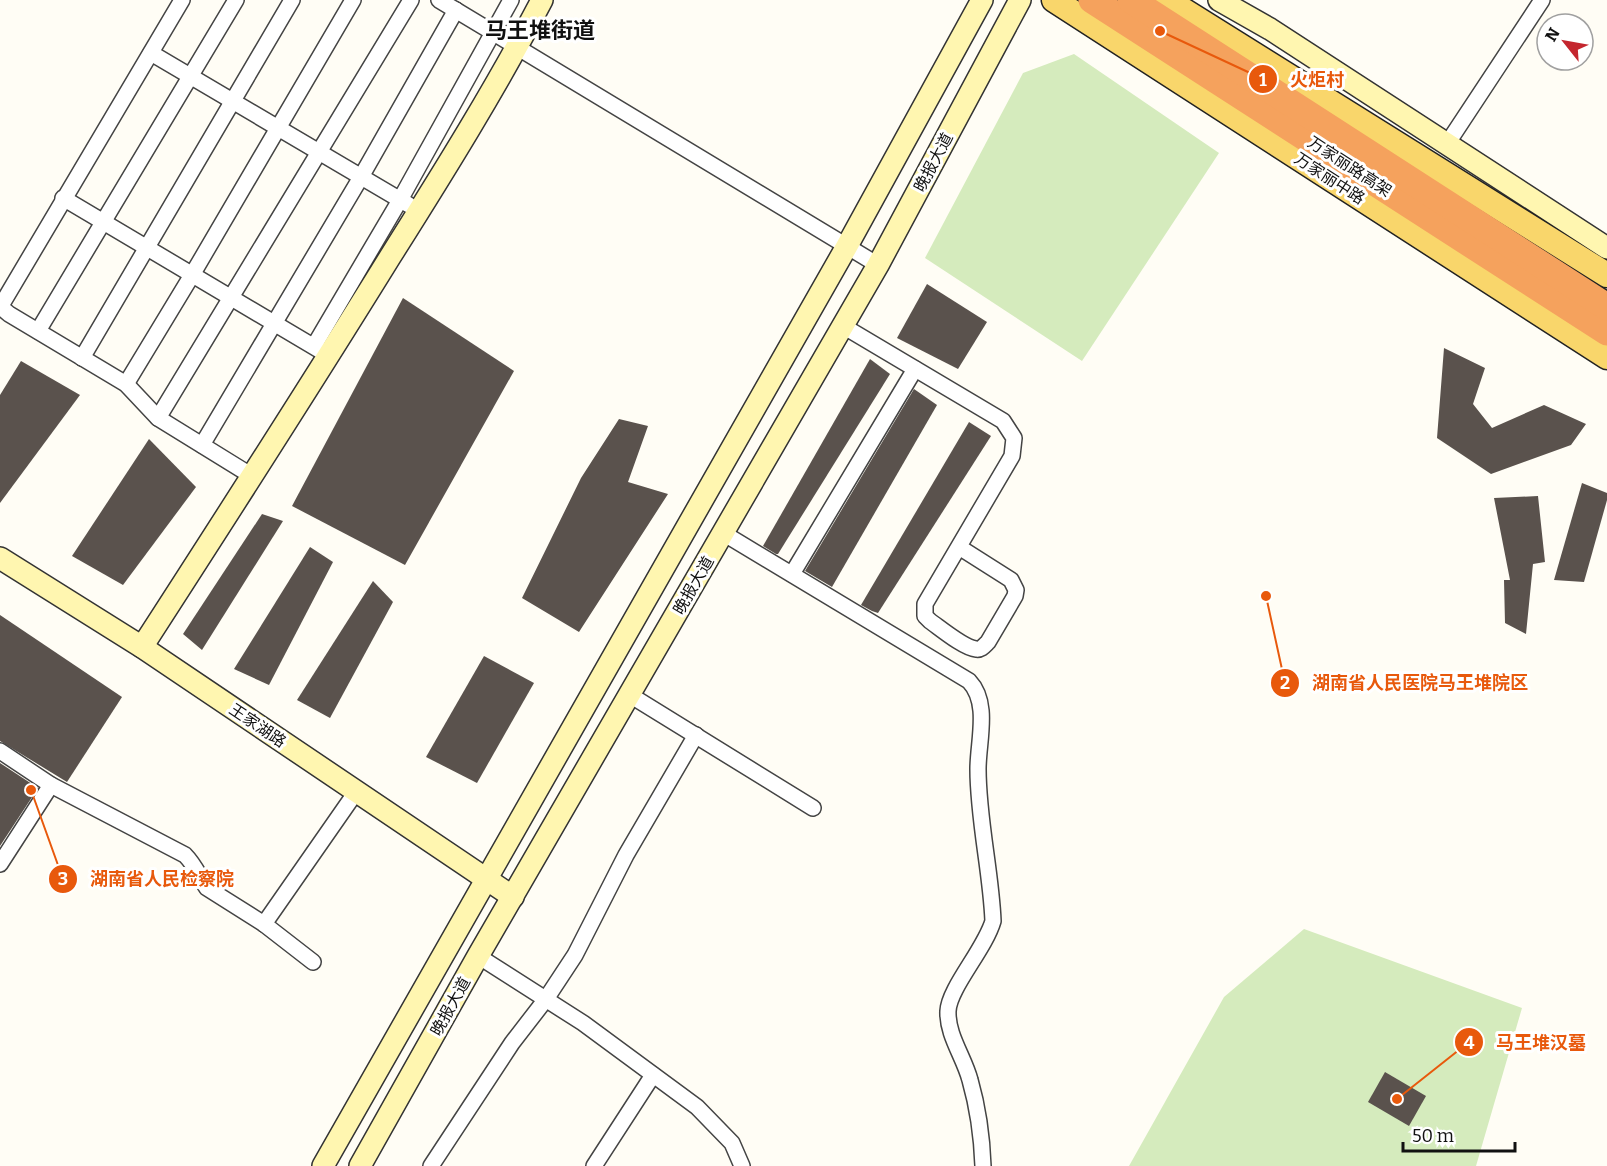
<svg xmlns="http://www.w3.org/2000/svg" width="1607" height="1166" viewBox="0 0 1607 1166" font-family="Bitter,'Noto Sans SC',serif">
<rect width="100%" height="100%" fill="#fffdf5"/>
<g fill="#d5ebbd">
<path d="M1074,54L1219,153L1082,361L925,258L1023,73Z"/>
<path d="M1304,929L1522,1008L1476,1166H1129L1224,997Z"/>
</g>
<g fill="#5a524d">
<path d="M927,284L987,322L958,369L897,338Z"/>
<path d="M403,298L514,371L405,565L292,506Z"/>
<path d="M1444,348L1485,368L1473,404L1492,428L1544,405L1586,424L1571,445L1491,474L1437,438Z"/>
<path d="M870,359L890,374L778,554H776L763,546Z"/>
<path d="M21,361L80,395L0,503V395Z"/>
<path d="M914,389L937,405L832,587L805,571Z"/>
<path d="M619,419L648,426L628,482L668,494L579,632L522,598L581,478Z"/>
<path d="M969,422L991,436L878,613L872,611L861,605Z"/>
<path d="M149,439L196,487L123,585L72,556Z"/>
<path d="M1582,483L1607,493V500L1584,582L1554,580Z"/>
<path d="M1538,496L1545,562L1533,564L1526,634L1505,623L1504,580H1510L1494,498Z"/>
<path d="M262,514L283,521L202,650L183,634Z"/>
<path d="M310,547L333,562L269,685L234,669Z"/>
<path d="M373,581L393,602L330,718L297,700Z"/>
<path d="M0,615L122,697L67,782L0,741Z"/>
<path d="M484,656L534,683L477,783L426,757Z"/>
<path d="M0,763L38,788L0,846Z"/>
<path d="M1385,1072L1426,1096L1409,1126L1368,1102Z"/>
</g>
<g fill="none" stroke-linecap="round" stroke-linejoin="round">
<g stroke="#444" stroke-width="18">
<g id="street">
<path d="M182,0L2,304V308L9,314L126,384L158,418L252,476"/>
<path d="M439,0L878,265"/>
<path d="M151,53L409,205"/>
<path d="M1449,141L1542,0"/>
<path d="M63,198L321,351"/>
<path d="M843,326L1003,421L1014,438L1012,456L925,604V616L930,621C940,628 964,648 976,649C981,650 984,646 988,642L1015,596L1016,590L1011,580L959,547"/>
<path d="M38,331L236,0"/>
<path d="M314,346L400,200L511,0"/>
<path d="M82,358L292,0"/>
<path d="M126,384L192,275L353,0"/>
<path d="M158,418L411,0"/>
<path d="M202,445L361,177L456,10"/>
<path d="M723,533L969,681C990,703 978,741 978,769C978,820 991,871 993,921C985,949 949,988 948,1011C947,1035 964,1057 970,1080C978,1108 982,1138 983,1166"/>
<path d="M792,574L915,369"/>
<path d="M630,695L813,808"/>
<path d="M0,751L51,785L185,855C195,865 199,876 207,888L264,924L313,962"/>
<path d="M0,864L51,785"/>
<path d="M264,924L356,792"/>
<path d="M478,956L583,1023L697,1107L732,1143L742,1166"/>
<path d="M431,1166L512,1043L546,999L575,955L626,855L696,735"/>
<path d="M594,1166L653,1075"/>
</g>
</g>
<g stroke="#333" stroke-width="24">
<g id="secondary">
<path d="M1219,0L1270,29L1607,248"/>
<path d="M0,558L142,647L513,897"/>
<path d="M142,647C226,517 309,388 390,257C443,173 496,88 542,0"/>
<path d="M323,1166L847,246L982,0"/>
<path d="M360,1166L478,956L878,265L1020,0"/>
</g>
</g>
<g stroke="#222" stroke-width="27">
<g id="primary">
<path d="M1054,0L1607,357"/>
<path d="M1167,0L1607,275"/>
</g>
</g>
<g stroke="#222" stroke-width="30">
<g id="highway">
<path d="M1092,0L1607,332"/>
<path d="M1131,0L1607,307"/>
</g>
</g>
<use href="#street" stroke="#fff" stroke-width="15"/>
<use href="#secondary" stroke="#fff6b0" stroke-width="21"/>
<use href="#primary" stroke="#f9d66b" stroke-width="24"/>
<use href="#highway" stroke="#f5a25d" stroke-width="27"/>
</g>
<g text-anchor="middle" stroke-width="6" stroke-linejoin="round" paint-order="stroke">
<g font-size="16" fill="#111" stroke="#fff">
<text transform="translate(933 162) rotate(-62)" y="6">晚报大道</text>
<text transform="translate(1350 166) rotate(33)" y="6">万家丽路高架</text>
<text transform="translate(1330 178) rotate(33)" y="6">万家丽中路</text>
<text transform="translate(693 585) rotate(-60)" y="6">晚报大道</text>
<text transform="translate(258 725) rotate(34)" y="6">王家湖路</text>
<text transform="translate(450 1006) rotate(-61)" y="6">晚报大道</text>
</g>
<g font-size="22" font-weight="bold" fill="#111" stroke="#fff">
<text x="540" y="38">马王堆街道</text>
</g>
</g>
<path fill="none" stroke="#e8590c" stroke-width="2" d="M1160 31L1263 79M1266 596L1285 683M31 790L63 879M1397 1099L1469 1042"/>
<g fill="#e8590c" stroke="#fff" stroke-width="2">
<circle cx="1160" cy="31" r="6"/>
<circle cx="1266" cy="596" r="6"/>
<circle cx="31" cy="790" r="6"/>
<circle cx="1397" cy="1099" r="6"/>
<circle cx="1263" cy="79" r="15"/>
<circle cx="1285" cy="683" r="15"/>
<circle cx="63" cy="879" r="15"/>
<circle cx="1469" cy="1042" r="15"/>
</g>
<g font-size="18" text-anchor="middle" font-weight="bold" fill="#fff">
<text x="1263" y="86">1</text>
<text x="1285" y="689">2</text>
<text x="63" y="885">3</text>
<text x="1469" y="1049">4</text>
</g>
<g font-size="18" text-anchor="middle" font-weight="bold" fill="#e8590c" stroke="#fff" stroke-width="6" stroke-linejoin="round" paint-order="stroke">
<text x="1317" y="86">火炬村</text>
<text x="1420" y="689">湖南省人民医院马王堆院区</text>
<text x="162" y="885">湖南省人民检察院</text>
<text x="1541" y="1049">马王堆汉墓</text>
</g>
<g transform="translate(1565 42) rotate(301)"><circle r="28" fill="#ffffff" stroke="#a0a0a0" stroke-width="1.5"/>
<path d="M0-4.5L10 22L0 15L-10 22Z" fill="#c4262e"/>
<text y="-9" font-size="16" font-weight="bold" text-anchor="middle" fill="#111111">N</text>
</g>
<path d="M1403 1142v9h112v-9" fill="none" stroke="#111111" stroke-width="3"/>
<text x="1412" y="1142" font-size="18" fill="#111111" stroke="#ffffff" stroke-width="4.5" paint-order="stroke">50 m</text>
</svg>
